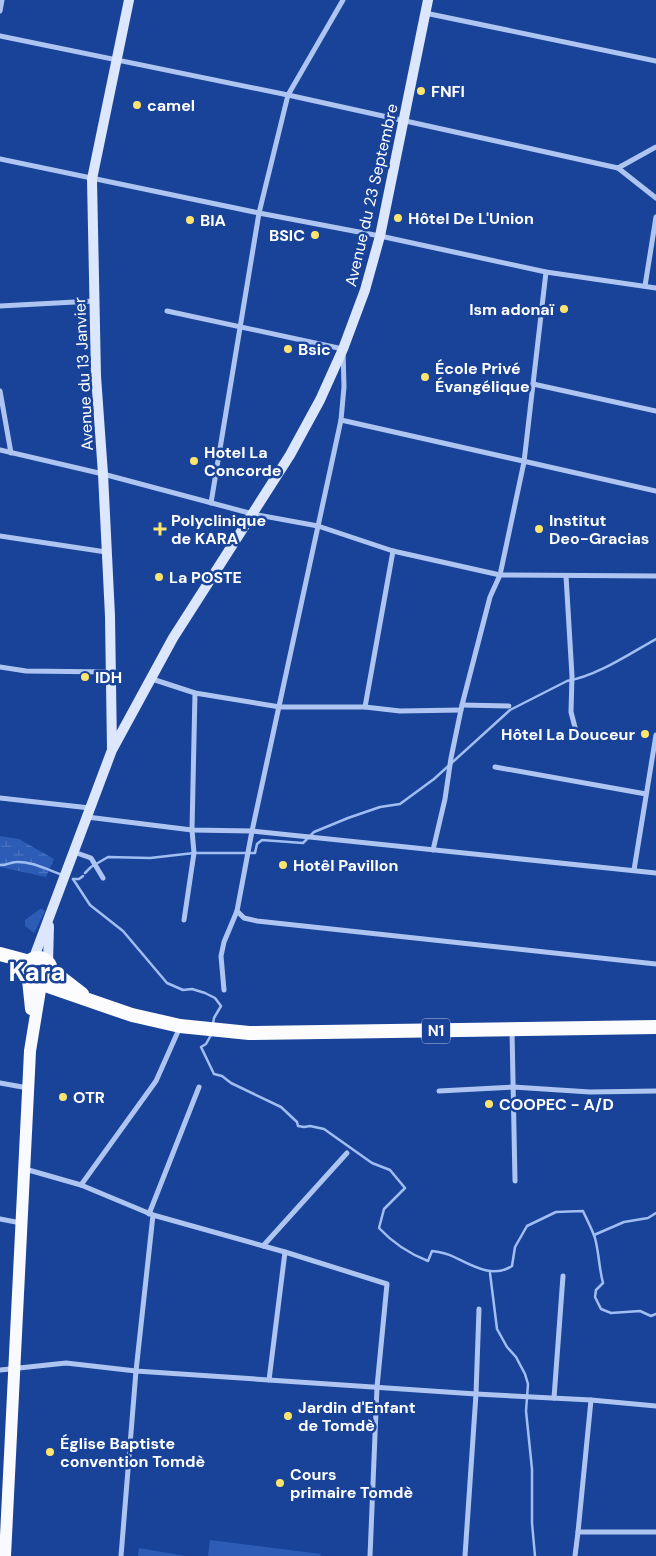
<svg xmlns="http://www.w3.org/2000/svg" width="656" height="1556" viewBox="0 0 656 1556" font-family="'DM Sans',sans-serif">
<defs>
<pattern id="wetland-marsh" width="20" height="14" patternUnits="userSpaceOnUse" patternTransform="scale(1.25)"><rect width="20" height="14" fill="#2d5cb6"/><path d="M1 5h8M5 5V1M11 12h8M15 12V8" fill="none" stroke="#4c74c1"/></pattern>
</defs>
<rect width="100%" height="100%" fill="#194398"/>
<g fill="#2d5cb6">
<path d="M40,909H42L45,911L34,933L25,926V920Z"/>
<path d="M210,1540L321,1554L320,1556H208Z"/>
<path d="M139,1548L185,1556H138Z"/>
</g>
<path fill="url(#wetland-marsh)" d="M0,836L19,839L54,859L46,877L0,867Z"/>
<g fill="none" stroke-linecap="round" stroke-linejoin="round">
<g stroke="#a1bef3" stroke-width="2.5">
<path d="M0,865C6,866 10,862 16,862C31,861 48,870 63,875"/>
<path d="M85,873L91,867L108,857L150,858L194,853H255L257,844L262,840L303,843L314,832L348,818L380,807L400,804L434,779L510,710L567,681C597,676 629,654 656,639"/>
<path d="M73,879L90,905L123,931L167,983L183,990L192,989L205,993L215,998L221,1006L214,1018L213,1024"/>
<path d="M73,879H79L83,876"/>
<path d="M211,1035L206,1044L201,1047L214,1074L222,1076L231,1083L281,1107L297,1122L298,1126L304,1127L310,1126L324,1129L372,1163L390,1170L405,1188L384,1209L379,1228C392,1242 410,1254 428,1261L432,1251C439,1252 446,1253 452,1256C471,1265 492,1279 512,1266L515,1247L527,1226L556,1212L583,1211C587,1220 592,1229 595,1238C599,1253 599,1268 603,1283L596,1290L595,1297L601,1309L611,1313L640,1311L651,1316L656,1314"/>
<path d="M594,1235L624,1222L648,1218L656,1213"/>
<path d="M490,1273L497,1329L507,1347L516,1357L525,1374L528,1384L526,1411L532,1469V1523L535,1556"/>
</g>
<g stroke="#aec5f1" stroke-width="5">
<path d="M0,11L2,0"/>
<path d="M425,13L656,61"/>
<path d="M0,36L288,95L618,168L656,198"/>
<path d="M0,159L259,213L380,236L546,272L656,288"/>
<path d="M618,168L656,147"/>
<path d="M645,286L656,217"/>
<path d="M0,306L94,301"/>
<path d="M167,311L343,349L344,387L341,420L252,831L237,911L224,942L221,956L224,990"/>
<path d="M533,384L656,411"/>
<path d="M0,391L11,453"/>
<path d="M341,420L656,491"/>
<path d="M0,450L103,474L253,514L318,526L393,551L500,575L656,576"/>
<path d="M211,503L259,213L288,95L343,0"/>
<path d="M0,536L106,552"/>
<path d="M566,576L572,676L571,712L577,735"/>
<path d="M0,667L26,671L111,672"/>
<path d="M152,679L195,693L280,707H365L400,711L461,710"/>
<path d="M462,705L509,706"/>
<path d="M365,707L393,551"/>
<path d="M495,767L646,794"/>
<path d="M0,798L90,808"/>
<path d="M87,817L192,830L252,831L656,873"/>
<path d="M433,850L445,799L451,758L462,705L490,597L500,575L524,462L546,272"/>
<path d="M74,852L91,858L103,878"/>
<path d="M634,870L656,735"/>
<path d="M237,911L244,918L257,921L656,964"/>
<path d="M184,920L194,853L192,830L195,693"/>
<path d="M512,1030L515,1181"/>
<path d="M0,1083L28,1088"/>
<path d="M439,1091L513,1087L590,1092L656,1091"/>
<path d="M25,1169L81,1185L153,1215L136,1371L121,1556"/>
<path d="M81,1185L156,1081L180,1027"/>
<path d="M149,1214L199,1087"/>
<path d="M153,1215L285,1252L387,1284L377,1387L370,1556"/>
<path d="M0,1219L21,1223"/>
<path d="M263,1246L347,1153"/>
<path d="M0,1370L66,1363L136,1371L476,1394L591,1400L656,1406"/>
<path d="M269,1380L285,1252"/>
<path d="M554,1398L563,1276"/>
<path d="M578,1532L591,1400"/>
<path d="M465,1556L476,1394L479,1309"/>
<path d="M575,1556L578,1532H656"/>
</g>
<g stroke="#dce6fc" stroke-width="10">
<path d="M112,749L110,616L103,474L96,376L92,179L129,0"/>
<path d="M33,960L112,750L173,638L290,455L320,400L343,349L365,290L380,236L428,0"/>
<path d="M48,963L49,926"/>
</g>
<g stroke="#f8faff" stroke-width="12">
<path d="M28,980L31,1009"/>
<path d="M5,1556L29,1072L30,1051L41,984"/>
</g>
<g stroke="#fcfcff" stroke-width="14">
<path d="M0,954L30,962"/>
<circle cx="38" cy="971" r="13"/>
<path d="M51,970L82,994"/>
<path d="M42,984L132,1015L180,1026L249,1033L656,1027"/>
</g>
</g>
<g fill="#ffe56e" stroke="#194398" stroke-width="2">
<circle cx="421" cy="91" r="5"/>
<circle cx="137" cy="105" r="5"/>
<circle cx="398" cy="218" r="5"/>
<circle cx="190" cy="220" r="5"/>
<circle cx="315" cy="235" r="5"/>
<circle cx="564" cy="309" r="5"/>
<circle cx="288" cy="349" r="5"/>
<circle cx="425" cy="377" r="5"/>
<circle cx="194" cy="461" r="5"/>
<path d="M157.5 521.5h5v5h5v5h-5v5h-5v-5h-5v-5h5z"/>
<circle cx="539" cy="529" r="5"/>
<circle cx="159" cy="577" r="5"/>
<circle cx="85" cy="677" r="5"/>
<circle cx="645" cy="734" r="5"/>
<circle cx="283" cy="865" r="5"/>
<circle cx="63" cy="1097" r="5"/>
<circle cx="489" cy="1104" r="5"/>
<circle cx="288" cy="1416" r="5"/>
<circle cx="50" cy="1452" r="5"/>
<circle cx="280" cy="1483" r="5"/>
</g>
<g text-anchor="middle" stroke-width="5" stroke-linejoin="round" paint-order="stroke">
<rect fill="#194398" stroke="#bac7e0" stroke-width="1" x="422" y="1018.5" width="28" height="25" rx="4"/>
<g font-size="15" font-weight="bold" fill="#fff">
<text x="436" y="1036">N1</text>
</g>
<g font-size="16" font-weight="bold" fill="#fff" stroke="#194398" text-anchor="start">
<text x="431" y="97">FNFI</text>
<text x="147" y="111">camel</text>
<text x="408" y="224">Hôtel De L'Union</text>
<text x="200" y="226">BIA</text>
<text x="305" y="241" text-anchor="end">BSIC</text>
<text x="554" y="315" text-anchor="end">Ism adonaï</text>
<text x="298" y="355">Bsic</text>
<text x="435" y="374">École Privé<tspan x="435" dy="18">Évangélique</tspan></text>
<text x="204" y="458">Hotel La<tspan x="204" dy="18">Concorde</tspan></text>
<text x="171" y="526">Polyclinique<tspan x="171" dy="18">de KARA</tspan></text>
<text x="549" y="526">Institut<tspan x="549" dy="18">Deo-Gracias</tspan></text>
<text x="169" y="583">La POSTE</text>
<text x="95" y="683">IDH</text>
<text x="635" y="740" text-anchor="end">Hôtel La Douceur</text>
<text x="293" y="871">Hotêl Pavillon</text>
<text x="73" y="1103">OTR</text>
<text x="499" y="1110">COOPEC - A/D</text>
<text x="298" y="1413">Jardin d'Enfant<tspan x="298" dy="18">de Tomdè</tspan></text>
<text x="60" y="1449">Église Baptiste<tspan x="60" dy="18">convention Tomdè</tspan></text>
<text x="290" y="1480">Cours<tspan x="290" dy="18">primaire Tomdè</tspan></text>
</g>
<g font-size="16" fill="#fff" stroke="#194398">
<text transform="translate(371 195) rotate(-77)" y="6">Avenue du 23 Septembre</text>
<text transform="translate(83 374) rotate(-93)" y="6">Avenue du 13 Janvier</text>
</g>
<g font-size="26" font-weight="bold" fill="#fff" stroke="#194398">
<text x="37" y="981">Kara</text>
</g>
</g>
</svg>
